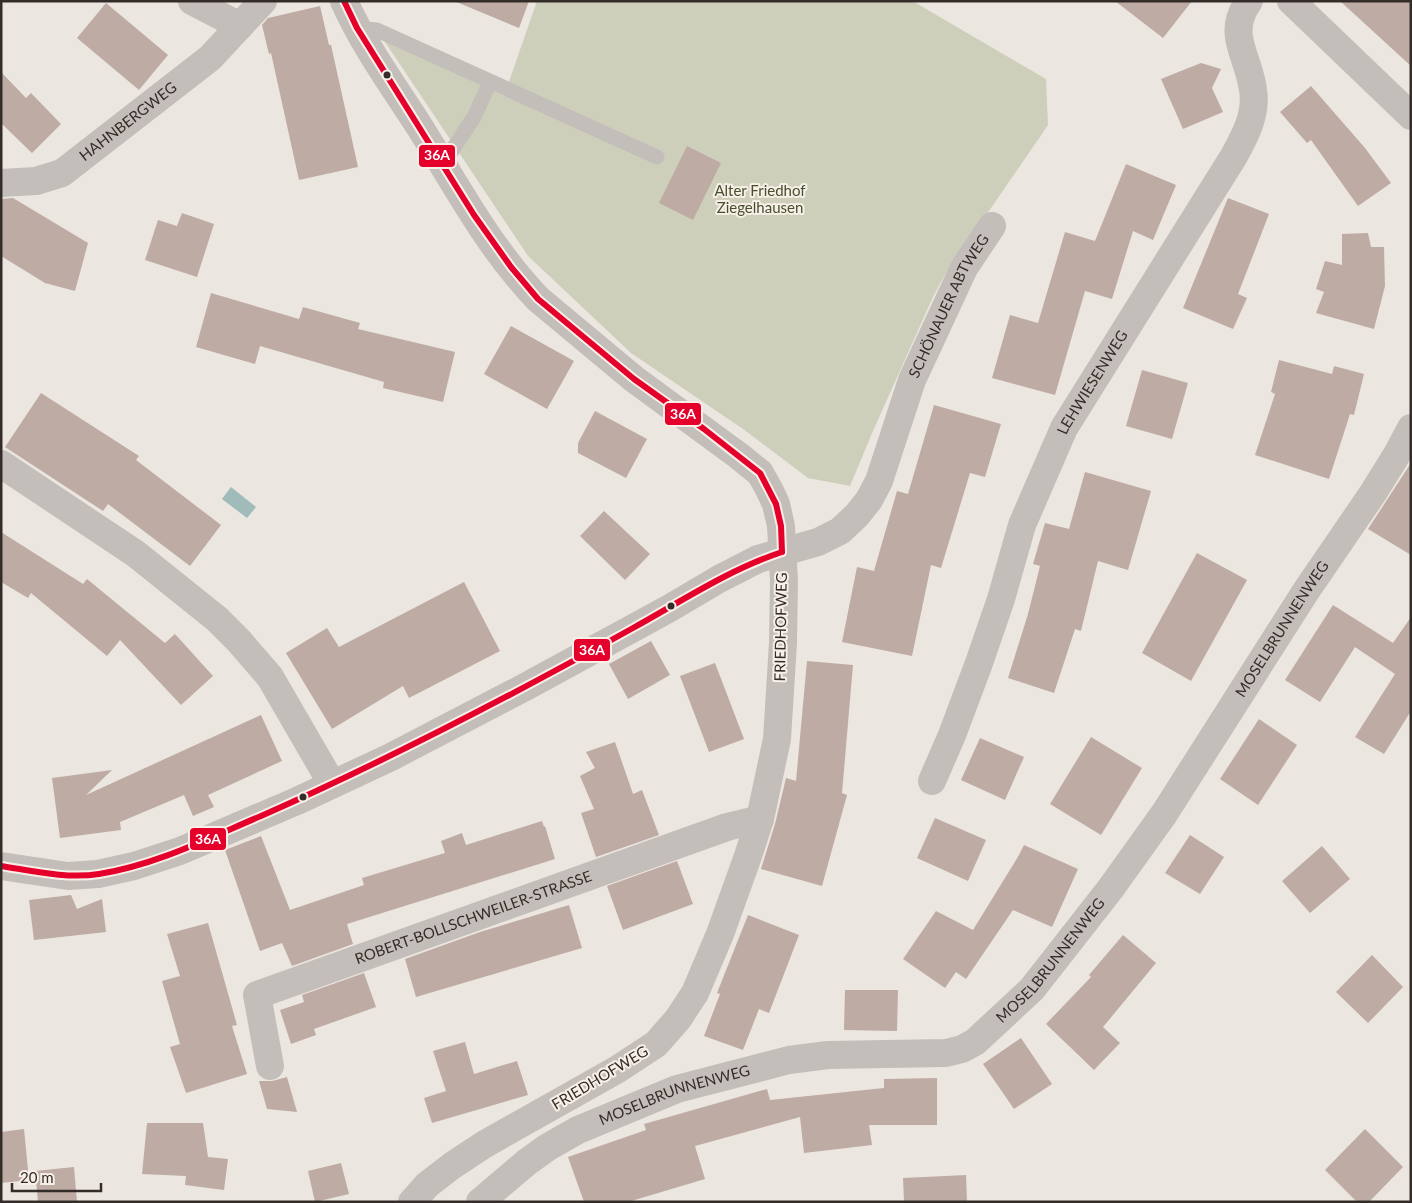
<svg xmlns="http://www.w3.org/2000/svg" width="1412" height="1203" viewBox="0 0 1412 1203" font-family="Lato,sans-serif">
<rect width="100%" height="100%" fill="#ece6e0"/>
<path fill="#cdcfbb" d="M537,1H906L916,3L1046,79L1048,125L943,278L932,299L873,431L850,486L808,478L743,429L631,353L528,256L383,39L504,96Z"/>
<path fill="#9fbbba" d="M231,487L256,507L247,518L222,499Z"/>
<g fill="#beaba4">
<path d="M454,1H529L519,28Z"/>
<path d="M1115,1H1192L1163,38Z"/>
<path d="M1340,1H1411V66Z"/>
<path d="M106,3L168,55L139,90L77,38Z"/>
<path d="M320,6L329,45H331L358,167L299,180L271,53L269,54L262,25L268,18Z"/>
<path d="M1201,63L1221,69L1212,88L1223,112L1183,129L1161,79Z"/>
<path d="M1,72L26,98L31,93L61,124L32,153L1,123Z"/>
<path d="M1311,86L1365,148L1391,183L1358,206L1311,140L1307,143L1280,112Z"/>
<path d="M687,146L721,163L693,220L659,203Z"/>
<path d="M1126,164L1176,185L1153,240L1133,231L1112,299L1085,291L1055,395L992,378L1010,315L1038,323L1065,232L1095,241Z"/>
<path d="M13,198L88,243L75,291L45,283L1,256V199Z"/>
<path d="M1228,198L1269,214L1238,294L1247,298L1233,329L1183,308Z"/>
<path d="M182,213L214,224L197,277L145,260L158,220L177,226Z"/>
<path d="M1368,233L1371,247H1384L1385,286L1374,329L1316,313L1324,292L1316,289L1325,261L1342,265V234Z"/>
<path d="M211,293L299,319L303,307L360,323L358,329L455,352L443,402L383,388L384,382L260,346L255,364L196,347Z"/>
<path d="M511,326L574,361L547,409L484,374Z"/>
<path d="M1279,360L1332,374L1334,366L1364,374L1354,415L1350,414L1329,479L1255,455L1275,394L1271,392Z"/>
<path d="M1142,370L1188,383L1172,439L1126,426Z"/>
<path d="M41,393L139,456L136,460L221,525L190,566L108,504L103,511L5,447Z"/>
<path d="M934,405L1001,424L985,477L970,473L941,568L931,565L912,656L842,642L857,567L874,571L897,491L908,494Z"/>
<path d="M595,411L647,439L626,478L578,453V443Z"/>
<path d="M1411,463V555L1368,529Z"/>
<path d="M1085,472L1151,491L1128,570L1098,561L1081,631L1075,629L1054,693L1008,678L1028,614L1040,566L1033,564L1045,523L1069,529Z"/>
<path d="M604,511L650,554L625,580L580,536Z"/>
<path d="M1,532L83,584L87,579L165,643L175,634L213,676L181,705L120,640L107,656L31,593L28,598L1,582Z"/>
<path d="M1197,553L1247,580L1191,681L1142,653Z"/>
<path d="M464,582L500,651L409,698L403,686L332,729L286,653L327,628L339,647Z"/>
<path d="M1333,605L1393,643L1411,617V711L1384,754L1355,737L1395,674L1355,647L1320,702L1285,680Z"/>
<path d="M651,641L670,675L628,699L609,664Z"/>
<path d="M807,661L853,665L842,793L847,795L822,886L761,869L775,824L786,778L796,781Z"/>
<path d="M715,663L744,739L709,752L680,676Z"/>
<path d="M261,715L282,761L208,795L214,807L193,816L184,795L120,822L121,830L60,838L52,778L112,770L86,795Z"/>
<path d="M1259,719L1297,745L1258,805L1220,779Z"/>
<path d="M1091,737L1142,768L1101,835L1050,804Z"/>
<path d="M980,738L1024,757L1005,800L961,780Z"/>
<path d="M615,742L633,794L642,790L659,835L596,857L581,813L594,809L580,776L595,768L586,752Z"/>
<path d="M935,818L986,840L968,881L917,858Z"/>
<path d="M542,821L544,827L545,826L555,859L347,924L353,944L292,966L282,943L260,951L225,850L261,836L290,910L364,885L362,878L445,853L441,841L462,833L466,845Z"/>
<path d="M1190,835L1224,857L1200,894L1165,873Z"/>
<path d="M1024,845L1078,869L1052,927L1013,910L966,979L956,972L945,988L903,959L936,911L973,930L1019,855Z"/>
<path d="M1322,846L1350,879L1310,913L1282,881Z"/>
<path d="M677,861L693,904L623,930L607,886Z"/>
<path d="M71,895L77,909L102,899L106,932L34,940L29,900Z"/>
<path d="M569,905L582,948L416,997L405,959L480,932Z"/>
<path d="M748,915L799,935L769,1013L759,1009L743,1050L704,1036L720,994L717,993Z"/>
<path d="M208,923L237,1025L232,1026L247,1074L186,1093L170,1047L180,1044L162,981L180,976L167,934Z"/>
<path d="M1123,935L1156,963L1103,1027L1120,1043L1094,1070L1046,1024L1091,977L1089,975Z"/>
<path d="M1372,955L1403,987L1368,1023L1336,992Z"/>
<path d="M364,973L376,1007L314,1029L316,1035L291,1044L280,1010L304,1002L302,995Z"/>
<path d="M845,990H898L897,1031L844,1030Z"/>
<path d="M1021,1038L1052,1084L1014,1109L983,1064Z"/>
<path d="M465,1042L474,1074L517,1061L528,1095L432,1123L424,1098L446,1091L433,1051Z"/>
<path d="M287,1077L297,1112L267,1109L259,1081H272Z"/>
<path d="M937,1078V1125H869L872,1145L804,1153L800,1117L695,1146L705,1179L628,1202H584L568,1157L646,1130L644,1124L767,1089L770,1100L884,1088V1079Z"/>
<path d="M147,1123H203L208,1157L228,1159L224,1190L185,1185L186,1176L142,1174Z"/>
<path d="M24,1129L29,1180L1,1183V1132Z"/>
<path d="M1365,1129L1403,1167L1369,1202H1357L1325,1170Z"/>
<path d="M341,1163L349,1194L315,1202L308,1171Z"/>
<path d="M74,1167L77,1202H38L35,1171Z"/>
<path d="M966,1175L967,1202H904L903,1178Z"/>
</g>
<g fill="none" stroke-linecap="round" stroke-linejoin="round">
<g stroke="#c4beba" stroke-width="15">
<path d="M357,28L377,30L657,157"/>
<path d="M443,164L474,117L490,82"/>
</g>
<g stroke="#c4beba" stroke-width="28">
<path d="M192,1L240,26"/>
<path d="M344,1C364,46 394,87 421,129C457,187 490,249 538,299L634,379L739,456L760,473L769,489L776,504L781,526L784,581L783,643L777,739L760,819L748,856L720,934L695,993L678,1019L656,1044L618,1069L485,1144L453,1165L427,1185L412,1202"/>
<path d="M1291,1L1411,116"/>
<path id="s1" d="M1,183L36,181L62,173L210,58L263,1"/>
<path d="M1,464L136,554L217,619L239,641L270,677L332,784"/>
<path id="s2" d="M932,781L952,735L979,663L1001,599L1022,525L1064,428L1234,156C1245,136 1257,114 1253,90C1249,56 1225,34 1249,1"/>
<path id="s3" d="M1,866L68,876L98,874L134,866L180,851L297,801L391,757L527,686L670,608L719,579L758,559L818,542L840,531L857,515L869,500L879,481L912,380L964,268L992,226"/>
<path id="s4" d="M270,1066L257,995L727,827L760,819"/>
<path id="s5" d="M480,1202L527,1162L548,1147L578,1130L677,1089L789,1060L828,1055L946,1053L962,1049L975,1042L1032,989L1111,888L1164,814L1306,591L1373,493L1396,456L1411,428"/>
</g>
<g stroke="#f8f0e8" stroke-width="10">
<g id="bus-1">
<path d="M344,1L357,28L474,215L511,267L538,299L634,379L704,429L760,473L776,504L781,526L782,552"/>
<path d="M1,866C33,871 67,879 99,874C156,865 209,838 261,816C388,760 511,696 633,628C682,601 728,570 782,552"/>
</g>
</g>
<use href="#bus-1" stroke="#e4002b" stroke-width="6"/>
</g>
<g fill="#342c28" stroke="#f8f0e8" stroke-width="2">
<circle cx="387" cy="75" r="4.5"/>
<circle cx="671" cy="606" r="4.5"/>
<circle cx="303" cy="797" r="4.5"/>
</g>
<g text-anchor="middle" stroke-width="4" stroke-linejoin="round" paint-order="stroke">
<g font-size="15" fill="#342c28" stroke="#f8f0e8">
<text dy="5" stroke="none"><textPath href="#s1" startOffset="146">HAHNBERGWEG</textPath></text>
<text dy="5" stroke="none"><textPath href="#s3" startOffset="1171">SCHÖNAUER ABTWEG</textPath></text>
<text dy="5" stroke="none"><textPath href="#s2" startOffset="431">LEHWIESENWEG</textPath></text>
<text transform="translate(781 627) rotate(-89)" y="5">FRIEDHOFWEG</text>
<text dy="5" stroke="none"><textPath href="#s5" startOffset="1050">MOSELBRUNNENWEG</textPath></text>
<text dy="5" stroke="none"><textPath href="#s4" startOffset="302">ROBERT-BOLLSCHWEILER-STRASSE</textPath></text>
<text dy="5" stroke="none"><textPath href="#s5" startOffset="645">MOSELBRUNNENWEG</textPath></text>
<text transform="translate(600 1078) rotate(-31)" y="5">FRIEDHOFWEG</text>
<text dy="5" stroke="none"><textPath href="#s5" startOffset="225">MOSELBRUNNENWEG</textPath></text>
</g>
<g font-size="15" fill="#44502e" stroke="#f8f0e8">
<text x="760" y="196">Alter Friedhof<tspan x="760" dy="17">Ziegelhausen</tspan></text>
</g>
</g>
<g stroke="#f8f0e8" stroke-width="2">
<rect x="418" y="144" width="38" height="24" rx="5" fill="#e4002b"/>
<rect x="664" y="402" width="38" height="24" rx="5" fill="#e4002b"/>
<rect x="573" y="638" width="38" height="24" rx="5" fill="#e4002b"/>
<rect x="189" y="827" width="38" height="24" rx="5" fill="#e4002b"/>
</g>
<g font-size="14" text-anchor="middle" font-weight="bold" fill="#fff">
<text x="437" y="160">36A</text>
<text x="683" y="419">36A</text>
<text x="592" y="655">36A</text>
<text x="208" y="844">36A</text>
</g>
<rect width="1412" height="1203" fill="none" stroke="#342c28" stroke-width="5"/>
<path d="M12 1183v8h89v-8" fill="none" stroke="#342c28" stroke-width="2.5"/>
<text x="20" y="1183" font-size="15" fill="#342c28" stroke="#f8f0e8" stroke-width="4" paint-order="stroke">20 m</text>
</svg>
